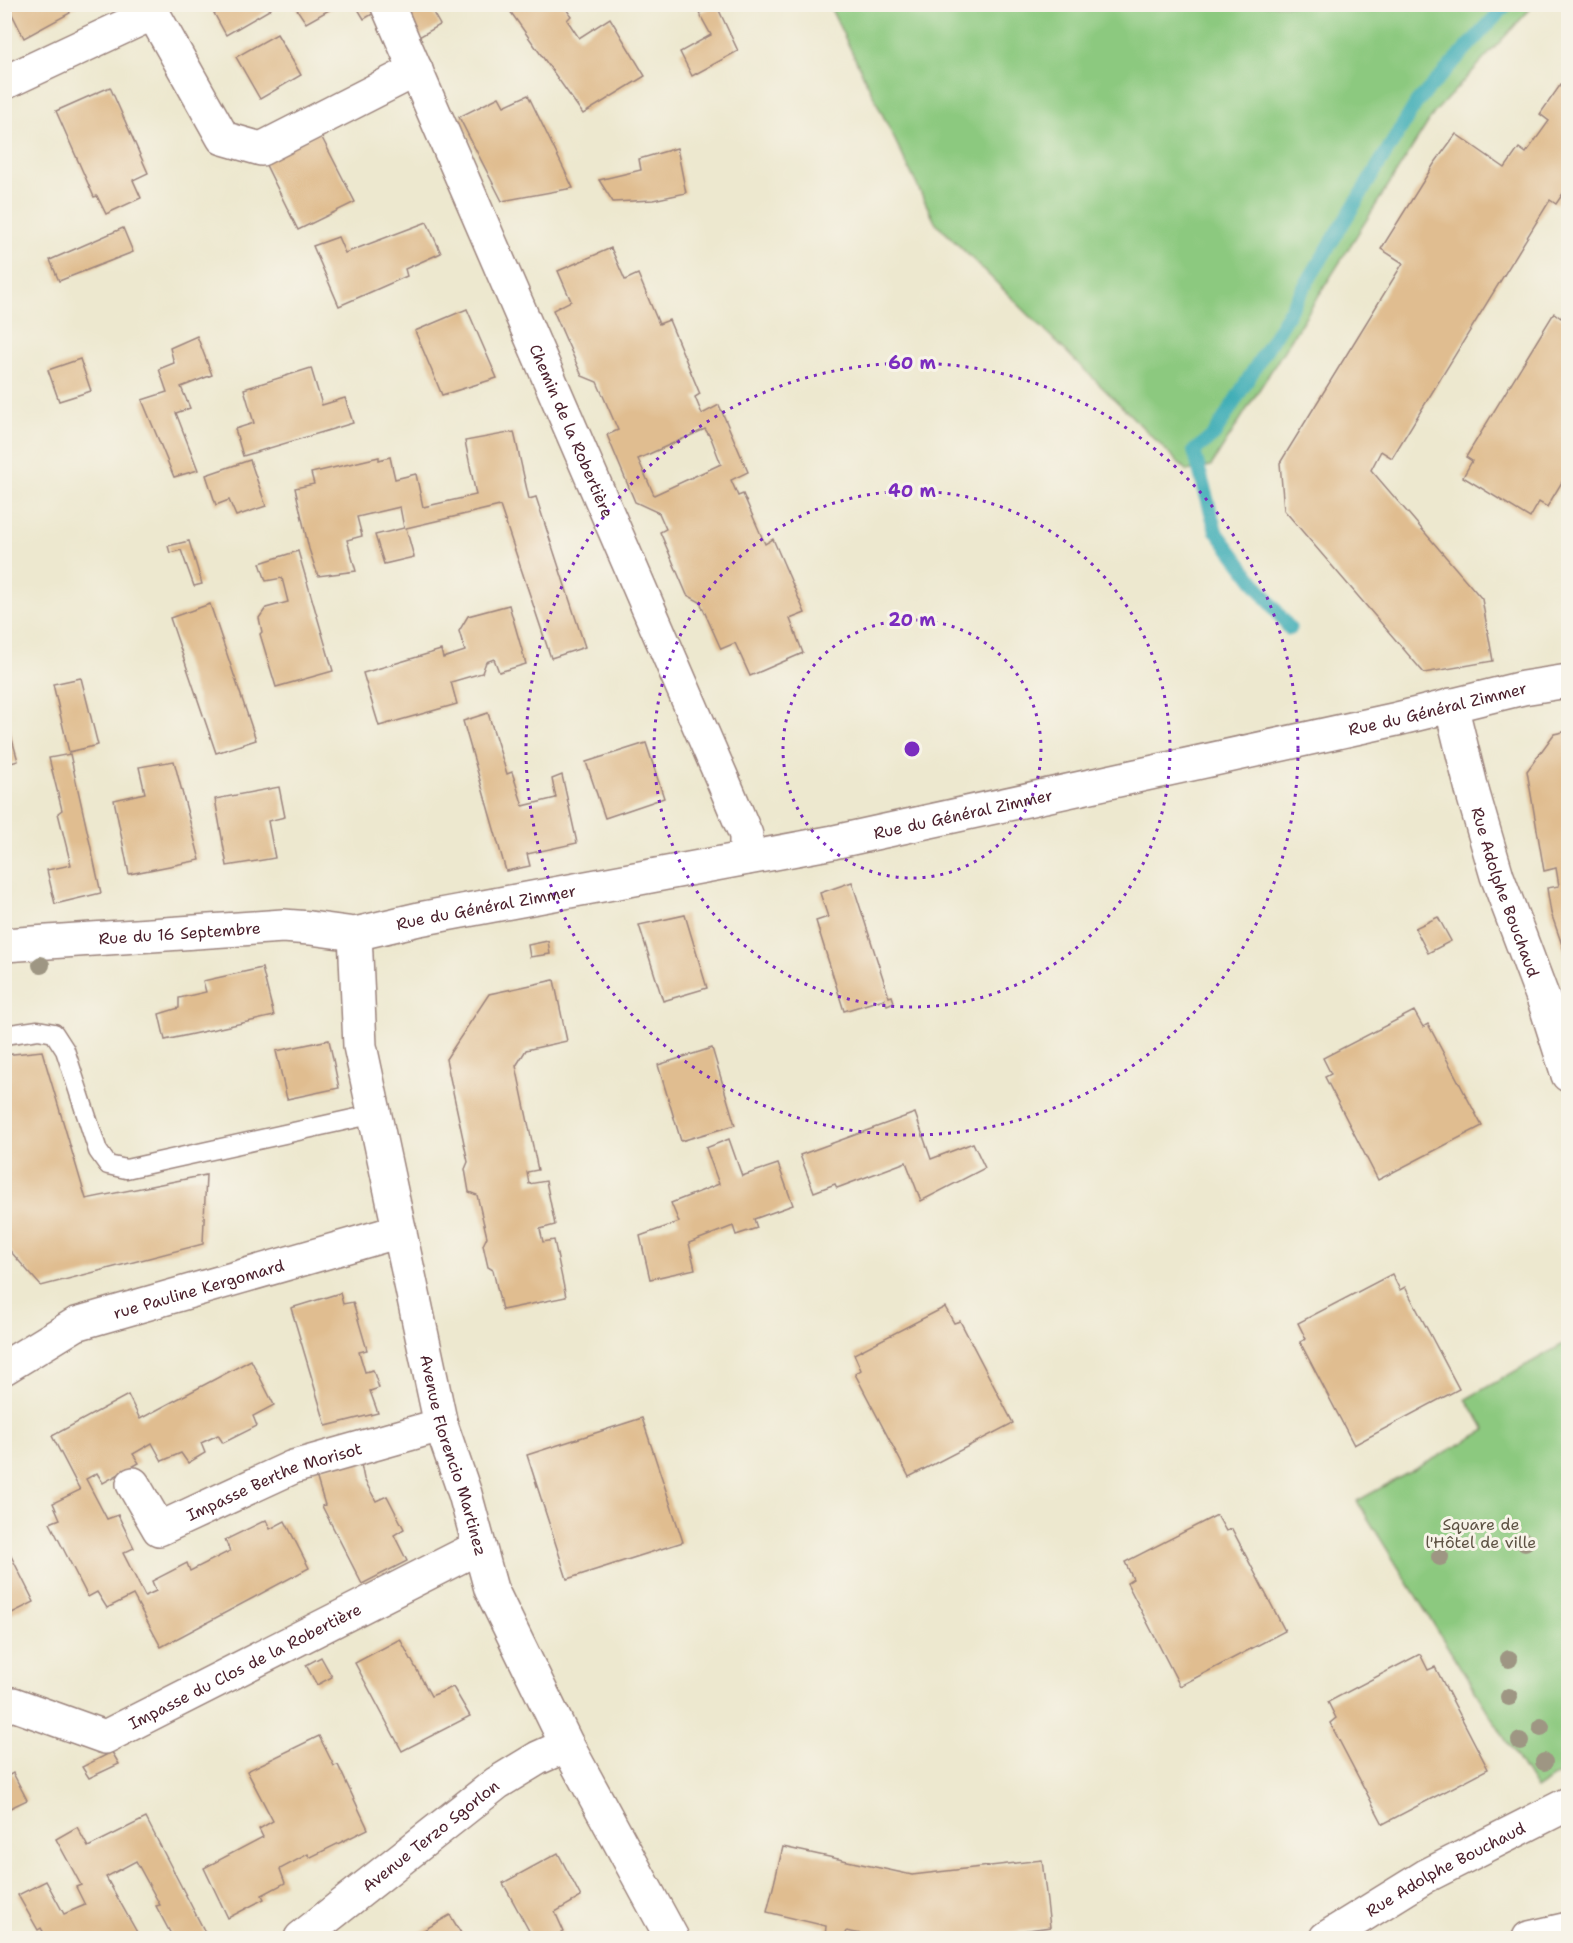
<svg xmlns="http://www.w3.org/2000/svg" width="1573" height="1943" viewBox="0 0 1573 1943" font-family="'Shantell Sans',sans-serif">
<rect width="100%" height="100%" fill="#f7f3e8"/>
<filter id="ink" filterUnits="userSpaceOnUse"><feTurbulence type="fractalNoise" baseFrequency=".0167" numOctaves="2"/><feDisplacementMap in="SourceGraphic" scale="12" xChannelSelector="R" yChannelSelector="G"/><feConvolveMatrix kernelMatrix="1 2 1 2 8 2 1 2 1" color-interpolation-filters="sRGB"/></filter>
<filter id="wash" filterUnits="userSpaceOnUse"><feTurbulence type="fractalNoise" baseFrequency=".008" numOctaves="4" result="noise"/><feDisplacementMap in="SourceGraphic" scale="24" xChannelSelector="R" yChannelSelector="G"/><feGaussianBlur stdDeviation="1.35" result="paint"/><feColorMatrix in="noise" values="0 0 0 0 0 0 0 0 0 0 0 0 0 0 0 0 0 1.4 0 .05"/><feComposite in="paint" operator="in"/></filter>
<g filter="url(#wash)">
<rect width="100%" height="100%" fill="#ede8cf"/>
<g fill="#8cc97f" stroke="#6b7455" stroke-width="1.5">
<path d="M829,5H1534L1434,113L1211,466L1187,471L935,222Z"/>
<path d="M1565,1343L1568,1349V1768L1536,1789L1357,1501L1486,1430L1466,1399Z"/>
</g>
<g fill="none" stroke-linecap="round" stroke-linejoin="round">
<path stroke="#3aacb5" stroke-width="14" d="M1290,629L1216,531L1194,451L1214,435L1417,102L1507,4"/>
</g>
<g id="blocks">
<g fill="#e0bd90" fill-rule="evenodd">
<path d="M7,4H80L69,10L70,13L24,38Z"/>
<path d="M209,4H268L271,9L226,35Z"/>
<path d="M355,4H372L376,12L364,19Z"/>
<path d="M419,4H428L440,25L419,37L407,13Z"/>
<path d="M505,4H563L571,16L567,20L579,38L610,18L645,76L583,114Z"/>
<path d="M716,4L738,51L692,76L680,52L711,35L699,13Z"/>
<path d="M294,5H338L306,23Z"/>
<path d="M277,34L301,75L260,99L236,57Z"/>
<path d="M1561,84L1568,89V186L1556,204L1550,200L1392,458L1381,451L1371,470L1482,599L1493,661L1424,673L1284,510L1280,463L1403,263L1381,249L1434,164L1456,134L1505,168L1519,148L1526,153L1549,121L1540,114Z"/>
<path d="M110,87L148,173L133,180L141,198L106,214L97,196L94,197L56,111Z"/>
<path d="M528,95L573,188L502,201L459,117L499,97L504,106Z"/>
<path d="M319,132L355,202L298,230L263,159Z"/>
<path d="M677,148L686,193L653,200L613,202L599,180L641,170L639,159Z"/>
<path d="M427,222L441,253L405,269L407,276L339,306L313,246L338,237L345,253Z"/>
<path d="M123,228L133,252L59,281L50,260Z"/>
<path d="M611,248L625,280L638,274L659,324L669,320L700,394L695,397L702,414L719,405L748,472L731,480L738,496L743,494L765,544L773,539L805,613L790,619L803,653L750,676L735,643L721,649L700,602L687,595L660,532L666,529L659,513L635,502L607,435L618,430L597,382L582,376L553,310L571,301L558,271ZM705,429L711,438L721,464L654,495L638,459Z"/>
<path d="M1568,306V472L1547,507L1539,502L1530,518L1463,477L1472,461L1466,457L1554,313L1561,318Z"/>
<path d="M467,309L497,378L442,395L415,331Z"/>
<path d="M197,336L212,375L181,387L190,408L176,413L198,470L174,477L142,400L167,392L159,369L174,363L170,348Z"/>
<path d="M80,359L91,391L59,401L48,370Z"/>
<path d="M311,368L322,405L345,398L353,423L243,456L235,429L254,423L244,389Z"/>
<path d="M514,432L529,499L536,497L585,647L551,658L500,506L406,528L414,557L384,564L375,535L404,528L400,507L357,517L362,536L347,540L356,571L318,576L309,549L295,488L314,484L311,473L379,457V460L390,457L395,479L416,474L423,507L476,495L465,441Z"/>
<path d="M250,460L266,506L236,516L229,500L216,505L206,475Z"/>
<path d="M189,541L202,584L194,586L181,550L170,553L168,546Z"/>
<path d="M298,551L333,671L276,687L260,634L262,632L259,618L266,608L288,602L282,578L266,581L260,563Z"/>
<path d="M210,604L256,740L216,753L170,618Z"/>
<path d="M509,605L526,664L499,672L494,659L486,662L482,673L451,682L457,704L379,726L363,673L441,650L443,658L465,651L459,631L468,616Z"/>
<path d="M81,678L98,745L69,752L53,684Z"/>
<path d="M4,710L18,761L4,765Z"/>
<path d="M488,713L507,774L512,772L523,806L556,798L552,779L562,775L577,843L527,854L530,866L506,871L463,721Z"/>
<path d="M1568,731V962L1551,913L1547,888L1559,886L1556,868L1544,871L1527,771L1554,734Z"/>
<path d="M646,743L664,798L605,818L586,762Z"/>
<path d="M70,754L101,893L55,904L47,870L71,865L58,813L62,810L49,758Z"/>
<path d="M174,761L200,860L129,874L114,800L145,793L139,767Z"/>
<path d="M279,787L285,817L268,821L275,858L227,866L215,799Z"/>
<path d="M852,882L889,997L892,996L894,1002L887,1005L884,999L844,1011L816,921L828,917L820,893Z"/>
<path d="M685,915L707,988L663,1001L639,925Z"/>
<path d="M1438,917L1451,941L1428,953L1415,928Z"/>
<path d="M548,941L550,954L530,957L528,945Z"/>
<path d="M262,968L274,1016L165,1040L159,1014L179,1008V998L206,992L203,981Z"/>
<path d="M554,980L567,1041L526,1050L516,1066L538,1170L527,1172L529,1184L546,1181L555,1225L540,1229L543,1242L554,1240L566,1297L502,1310L493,1270L488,1267L483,1245L487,1237L477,1195L469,1192L465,1169L468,1162L446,1059L489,994Z"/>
<path d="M1414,1011L1423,1027L1428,1024L1482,1126L1378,1180L1325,1077L1331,1074L1323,1058Z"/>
<path d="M329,1040L339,1088L287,1099L276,1051Z"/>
<path d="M712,1048L735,1125L681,1141L658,1065Z"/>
<path d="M42,1051L86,1199L206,1175L203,1244L41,1286L4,1244V1055Z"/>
<path d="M915,1113L931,1159L973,1143L985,1168L921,1201L906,1162L837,1188L835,1184L814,1192L800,1155Z"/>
<path d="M729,1139L742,1176L778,1164L793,1205L754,1219L757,1228L736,1235L733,1226L689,1243L695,1269L650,1279L640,1236L679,1222L671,1203L719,1184L706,1148Z"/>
<path d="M1392,1274L1400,1290L1405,1287L1459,1389L1354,1445L1300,1342L1306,1339L1298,1323Z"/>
<path d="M340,1293L343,1304L353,1302L367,1350L359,1352L365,1372L373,1370L379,1388L370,1391L378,1413L326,1426L291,1308Z"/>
<path d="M945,1307L954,1323L960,1321L1013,1423L909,1477L855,1374L861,1370L854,1354Z"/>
<path d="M251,1360L274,1405L253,1416L257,1426L223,1443L218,1435L201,1443L205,1453L188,1463L181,1453L162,1461L152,1443L133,1454L139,1463L103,1483L97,1473L86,1479L107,1519L118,1515L134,1548L123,1553L145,1596L156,1591L152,1581L187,1563L190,1571L230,1551L225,1540L266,1520L270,1529L285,1521L309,1568L161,1647L133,1595L107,1608L97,1592L88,1597L50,1523L60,1519L53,1503L80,1490L52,1436L128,1395L140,1419Z"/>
<path d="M642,1418L683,1542L567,1579L527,1455Z"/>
<path d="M360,1459L364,1479L376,1501L387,1496L404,1529L394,1535L407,1561L362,1584L322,1506L325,1505L314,1469Z"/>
<path d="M1217,1515L1226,1531L1232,1529L1285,1631L1180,1686L1127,1583L1133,1579L1125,1562Z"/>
<path d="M8,1550L34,1602L4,1617V1552Z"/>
<path d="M400,1639L431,1696L453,1687L470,1716L402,1751L355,1663Z"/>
<path d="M1420,1654L1428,1670L1435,1667L1488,1769L1383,1824L1330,1723L1336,1718L1328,1702Z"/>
<path d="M321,1657L332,1677L317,1685L306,1665Z"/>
<path d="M319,1736L334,1766L338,1765L368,1829L309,1858L308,1854L280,1869L285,1883L262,1895L264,1899L228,1918L204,1868L263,1837L259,1829L273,1821L247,1771Z"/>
<path d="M112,1752L119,1764L89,1778L82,1767Z"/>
<path d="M13,1773L27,1800L4,1811V1778Z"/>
<path d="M146,1818L208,1938H173L156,1906L160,1905L136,1861L106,1877L139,1936L135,1938H47L41,1928L38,1930L18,1895L46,1881L64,1914L85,1905L76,1887L81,1885L56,1839L77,1827L88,1847Z"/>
<path d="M783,1847L912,1875L1042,1860L1050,1927L1000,1934V1938H980V1936L961,1938H880L847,1931L844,1938L825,1937L826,1926L767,1912Z"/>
<path d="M558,1853L581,1897L555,1912L564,1932L552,1938H533L503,1883Z"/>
<path d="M450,1915L464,1938H410Z"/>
</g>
</g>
</g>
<g filter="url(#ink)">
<use href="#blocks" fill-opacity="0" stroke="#9c847d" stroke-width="1.5"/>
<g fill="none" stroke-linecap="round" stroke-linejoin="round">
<g stroke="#9c847d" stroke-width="21">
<path id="service" d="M4,1035L38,1030L54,1033L65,1050L98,1151L108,1165L126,1169L375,1114"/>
</g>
<g stroke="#9c847d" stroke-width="36">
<g id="minor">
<path id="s1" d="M387,4L724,783L746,835V858"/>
<path d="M4,83L153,13L223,138L261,149L416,70"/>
<path id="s2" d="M1451,705L1473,794L1497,876L1546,1006L1568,1075"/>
<path id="s3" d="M355,934L360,1046L441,1425L465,1494L491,1589L567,1745L672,1938"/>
<path id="s4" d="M4,1368L76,1324L400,1231"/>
<path id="s5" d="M133,1484L159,1529L293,1467L441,1425"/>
<path id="s6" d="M4,1707L13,1704L105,1737L479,1547"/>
<path id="s7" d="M301,1938L497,1783L538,1758L567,1745"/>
<path id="s8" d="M1326,1938L1426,1876L1568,1804"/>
</g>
</g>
<g stroke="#9c847d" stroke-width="36">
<g id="tertiary">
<path id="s9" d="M4,945L283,926L310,928L355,934L419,919L834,842L1397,719L1523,688L1568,681"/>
<path d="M1529,1938L1568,1929"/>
</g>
</g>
<use href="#service" stroke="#fff" stroke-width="18"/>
<use href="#minor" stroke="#fff" stroke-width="33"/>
<use href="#tertiary" stroke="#fff" stroke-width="33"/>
</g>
<g fill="#9e9683">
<circle cx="41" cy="965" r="9"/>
<circle cx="1525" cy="1542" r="9"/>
<circle cx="1440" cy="1557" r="9"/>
<circle cx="1509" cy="1659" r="9"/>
<circle cx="1509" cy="1697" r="9"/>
<circle cx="1541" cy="1727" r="9"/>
<circle cx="1520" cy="1741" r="9"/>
<circle cx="1544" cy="1762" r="9"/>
</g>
</g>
<g fill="none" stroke="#7b2cbf" stroke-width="3" stroke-dasharray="3 6">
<circle cx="912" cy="749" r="129"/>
<circle cx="912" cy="749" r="258"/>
<circle cx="912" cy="749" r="386"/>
</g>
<g text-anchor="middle" stroke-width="6" stroke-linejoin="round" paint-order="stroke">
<g font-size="16" fill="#4a1f2b" stroke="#f7f3e8">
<text dy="6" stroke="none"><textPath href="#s1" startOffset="465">Chemin de la Robertière</textPath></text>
<text dy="6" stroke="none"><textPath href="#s9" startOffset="1458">Rue du Général Zimmer</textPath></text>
<text dy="6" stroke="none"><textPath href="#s9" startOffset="972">Rue du Général Zimmer</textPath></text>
<text dy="6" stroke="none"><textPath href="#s2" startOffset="195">Rue Adolphe Bouchaud</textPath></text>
<text dy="6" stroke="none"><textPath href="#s9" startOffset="486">Rue du Général Zimmer</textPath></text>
<text dy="6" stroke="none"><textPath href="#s9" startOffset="176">Rue du 16 Septembre</textPath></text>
<text dy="6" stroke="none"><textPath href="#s4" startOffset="212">rue Pauline Kergomard</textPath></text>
<text dy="6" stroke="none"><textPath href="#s3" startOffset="532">Avenue Florencio Martinez</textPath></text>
<text dy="6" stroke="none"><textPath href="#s5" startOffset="177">Impasse Berthe Morisot</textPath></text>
<text dy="6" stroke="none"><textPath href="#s6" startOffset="264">Impasse du Clos de la Robertière</textPath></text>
<text dy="6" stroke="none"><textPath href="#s7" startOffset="165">Avenue Terzo Sgorlon</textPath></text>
<text dy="6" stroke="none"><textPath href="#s8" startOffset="138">Rue Adolphe Bouchaud</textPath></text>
</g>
<g font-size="16" fill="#5e5244" stroke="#f7f3e8">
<text x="1481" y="1530">Square de<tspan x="1481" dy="18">l'Hôtel de ville</tspan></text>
</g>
</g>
<circle cx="912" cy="749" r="9" fill="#7b2cbf" stroke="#f7f3e8" stroke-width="3"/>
<g font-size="18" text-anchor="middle" font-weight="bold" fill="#7b2cbf" stroke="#f7f3e8" stroke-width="6" stroke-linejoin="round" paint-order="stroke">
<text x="912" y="369">60 m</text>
<text x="912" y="497">40 m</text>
<text x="912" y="626">20 m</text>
</g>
<rect width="1573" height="1943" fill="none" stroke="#f7f3e8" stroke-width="24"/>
</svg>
